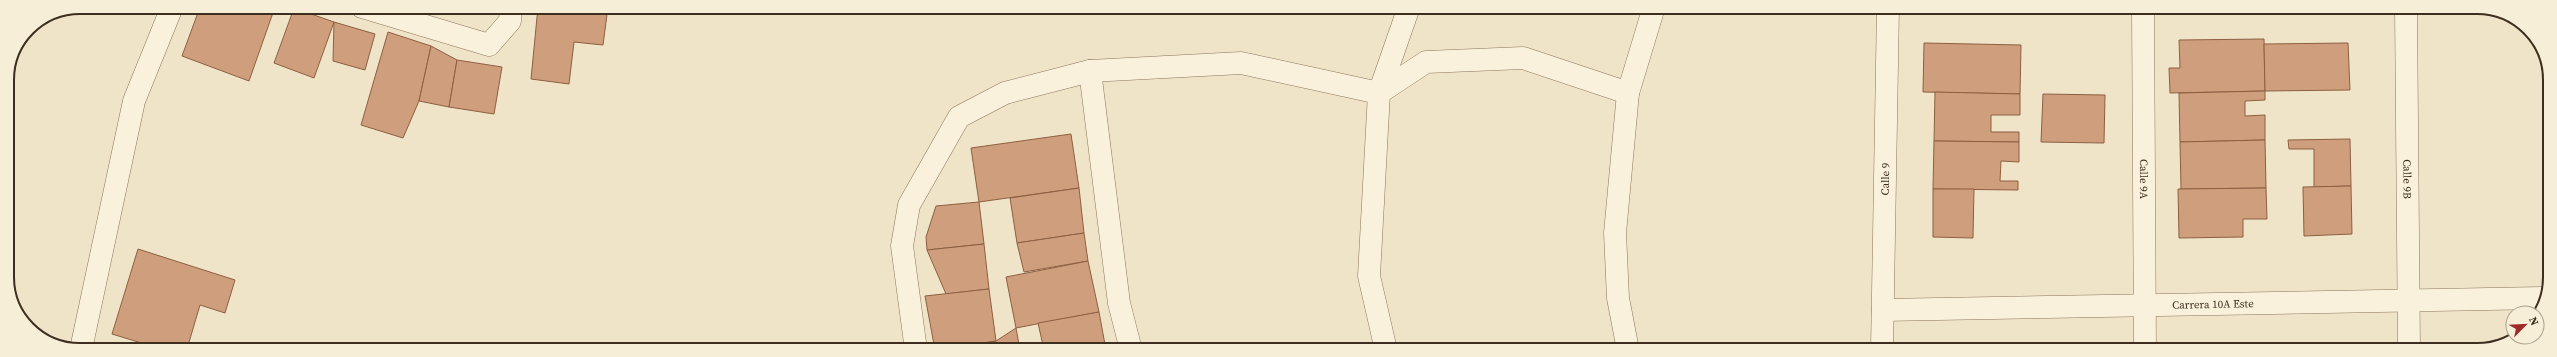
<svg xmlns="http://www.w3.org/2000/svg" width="2557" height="357" viewBox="0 0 2557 357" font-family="'Source Serif 4',serif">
<rect width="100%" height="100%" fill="#f0e4c8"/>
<g fill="#cf9f7d" stroke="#8d5f41">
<path d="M200,7H275L249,81L182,56Z"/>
<path d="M538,7H608L603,45L574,42L569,84L531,79Z"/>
<path d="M294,8L334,22L314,78L274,63Z"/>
<path d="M334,22L375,34L365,70L333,61Z"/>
<path d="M388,32L431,46L419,101L403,138L361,125Z"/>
<path d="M2264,39L2265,91L2170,93L2169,68H2180L2179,40Z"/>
<path d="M1924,43L2021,45L2020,94L1923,92Z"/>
<path d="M2348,43L2350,90L2265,91L2264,44Z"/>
<path d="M431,46L457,60L449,107L419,101Z"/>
<path d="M457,60L502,67L494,114L449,107Z"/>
<path d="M2265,91V100L2245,101V116L2265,115V140L2180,142L2179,93Z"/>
<path d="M1935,92L2020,94V115H1991V132H2019V142L1934,141Z"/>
<path d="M2043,94L2105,95L2104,143L2041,142Z"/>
<path d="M1071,134L1079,188L979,202L971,148Z"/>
<path d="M2350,139L2351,186L2314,187V149H2289L2288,140Z"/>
<path d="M2265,140L2266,188L2181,189L2180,142Z"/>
<path d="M1934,141L2019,142V162L2001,161L2000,181H2018V190L1933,189Z"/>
<path d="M2351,186L2352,234L2304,236L2303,187Z"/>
<path d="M1079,188L1084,233L1017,243L1010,198Z"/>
<path d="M2266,188L2267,219H2243V237L2179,238L2178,189Z"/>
<path d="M1933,189H1974L1973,238L1933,237Z"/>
<path d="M979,202L984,244L927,250L926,237L936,206Z"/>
<path d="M1084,233L1088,261L1024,272L1017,243Z"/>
<path d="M984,244L989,289L946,294L927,250Z"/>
<path d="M138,249L235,280L225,313L200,305L187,349H161L112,334Z"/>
<path d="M1088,261L1099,312L1016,328L1006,277Z"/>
<path d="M989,289L996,341L935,350L925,296Z"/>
<path d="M1099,312L1106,350H1044L1038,323Z"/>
<path d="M1016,328L1020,350H946L996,341Z"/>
</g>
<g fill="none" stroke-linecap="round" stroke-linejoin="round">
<g stroke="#8d765c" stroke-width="23">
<g id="minor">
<path d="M362,7L489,45L510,21L511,7"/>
<path id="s1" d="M2143,8L2145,350"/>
<path id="s2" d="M2406,8L2409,350"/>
<path d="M1090,71L1119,303L1131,350"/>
<path id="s3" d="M1883,310L2543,298"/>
<path d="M81,349L134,101L172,7"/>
<path d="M916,350L902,246L909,205L959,117L1005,93L1090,71L1241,63L1379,93L1426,62L1523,58L1628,93"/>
<path d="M1386,350L1369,276L1379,93L1409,7"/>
<path d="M1628,350L1618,298L1615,233L1628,93L1654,7"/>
<path id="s4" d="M1882,350L1888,7"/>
</g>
</g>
<use href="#minor" stroke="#faf1dc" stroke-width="22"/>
</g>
<g text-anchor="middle" stroke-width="4" stroke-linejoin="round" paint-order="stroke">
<g font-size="11" fill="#3d2e20" stroke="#f7eed8">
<text dy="4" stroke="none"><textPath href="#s4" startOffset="171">Calle 9</textPath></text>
<text dy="4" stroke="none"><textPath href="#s1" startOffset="171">Calle 9A</textPath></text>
<text dy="4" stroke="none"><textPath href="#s2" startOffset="171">Calle 9B</textPath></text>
<text dy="4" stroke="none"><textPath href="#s3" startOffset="330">Carrera 10A Este</textPath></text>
</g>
</g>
<path d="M0 0H2557V357H0ZM80 14H2477A66 66 0 0 1 2543 80V277A66 66 0 0 1 2477 343H80A66 66 0 0 1 14 277V80A66 66 0 0 1 80 14Z" fill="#f7eed8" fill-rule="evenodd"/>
<path fill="none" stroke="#3d2e20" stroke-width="2" d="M80 14H2477A66 66 0 0 1 2543 80V277A66 66 0 0 1 2477 343H80A66 66 0 0 1 14 277V80A66 66 0 0 1 80 14Z"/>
<g transform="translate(2525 325) rotate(66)"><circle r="19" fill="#f7eed8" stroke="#ada18e"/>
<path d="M0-3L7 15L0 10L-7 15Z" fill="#9e2a2b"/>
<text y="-6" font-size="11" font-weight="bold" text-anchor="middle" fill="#3d2e20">N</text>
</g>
</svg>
